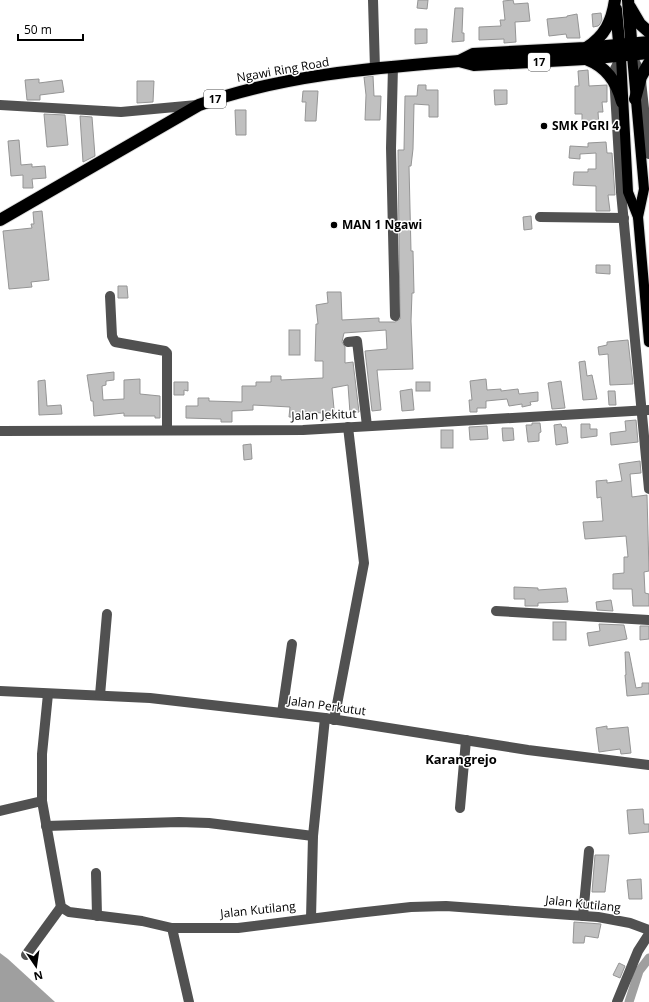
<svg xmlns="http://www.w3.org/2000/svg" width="649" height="1002" viewBox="0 0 649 1002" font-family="'Open Sans',sans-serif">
<rect width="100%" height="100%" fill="#fff"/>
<path fill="#9f9f9f" d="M0,953L8,959L55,1002H0Z"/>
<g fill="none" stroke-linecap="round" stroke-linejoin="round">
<path stroke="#9f9f9f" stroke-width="9" d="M629,1002L639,971L649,958"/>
</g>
<g fill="#c0c0c0" stroke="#959595">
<path d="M418,0H428L427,9L417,8Z"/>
<path d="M513,0L514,4L528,3L530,21L515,22L516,42L504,43V39L479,40V27L501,26L500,20H505L503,1Z"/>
<path d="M455,8H463L462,33H464V41L452,42Z"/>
<path d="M601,13L602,20L600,24L598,26L593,27L592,14Z"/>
<path d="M577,14L580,38H567L566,34L549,36L547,19L567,17V16Z"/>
<path d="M415,29H427V43L415,44Z"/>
<path d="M588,70L589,86L607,85V102H602L603,112H598L599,127H582V114H575V86H579L578,71Z"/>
<path d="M373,76L374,96H381L380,120H365L366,95L364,77Z"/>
<path d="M39,79V83L62,80L64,92L40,95V100H27L25,80Z"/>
<path d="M137,81H154L153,102L137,103Z"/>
<path d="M418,85H426V90H438V117H429V105L414,104L413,149L411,166H409L411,251H413L414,293H412L411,321L413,369L377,370L381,410L372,411L365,351L387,349L386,330L344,333L342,342L345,347V363L353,362L359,412L350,413L348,385L332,388L335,419L325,420L324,413L300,412V417H289L290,407L253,405V410L232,411V422H221V419L186,418V406H198V398H209V401L242,402V386H256V382H271V376H281V380L323,378V361H315L316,324H318L316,305L328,303L327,292H341L342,320L379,318V322H395L400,319L398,150H404L405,96H417Z"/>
<path d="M494,90H507V104L495,105Z"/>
<path d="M303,91H318L316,121H305L306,102H302Z"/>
<path d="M235,110H246V135H236Z"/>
<path d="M44,114L65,115L68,145L47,147Z"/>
<path d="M80,116L92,117L95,156L83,162Z"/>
<path d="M19,140L21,165L32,164V167L45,166L46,178L32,179L33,188H23V175L11,176L8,141Z"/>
<path d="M606,142L607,153H612L615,195H608L610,211H596V186L573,185L574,172H588V169H596V153L580,154V159L569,158L570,146L588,147V143Z"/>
<path d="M42,211L49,280L31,282L32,287L9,289L3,231L32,228L31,224H34L33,212Z"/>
<path d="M531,216L532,229L524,230L523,217Z"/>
<path d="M596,265H610V274L596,273Z"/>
<path d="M118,286H127L128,298H118Z"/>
<rect x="289" y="330" width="11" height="25"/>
<path d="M628,340L633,384L610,385L608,354L599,355L598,347L607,345V342Z"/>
<path d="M585,361L587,376L592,375L597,399L583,400L579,362Z"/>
<path d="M114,372V380L106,381V385L102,386L103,400L124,399V380L140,379V394L160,396V418H155V416H124V413L94,416L93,401H91L87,375Z"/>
<path d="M486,379L487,390L501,389V391L518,389L519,394L538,392V401L530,402L531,405L522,407V404L509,406L507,399L486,401V408H477V412H470L469,400H472L470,381Z"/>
<path d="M45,380L47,406L61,405L62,414L39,415L38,381Z"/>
<path d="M561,381L565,408L552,409L548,383Z"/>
<path d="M174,382H188V391L184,390V395H174Z"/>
<rect x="416" y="382" width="14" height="9"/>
<path d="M412,389L414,410L402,411L400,391Z"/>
<path d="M608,391H615L616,405H609Z"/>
<path d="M636,420L638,442L611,445L610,433L626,431L625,421Z"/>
<path d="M532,423H540L541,432L539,433V441L528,442L526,425H532Z"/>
<path d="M561,424L562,427H566L568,443L556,445L554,425Z"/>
<path d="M581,424H590V429H597V436L581,438Z"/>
<path d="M487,426L488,439L470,440L469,427Z"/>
<path d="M502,428H513L514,440L503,441Z"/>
<rect x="441" y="430" width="12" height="18"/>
<path d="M251,444L252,459L244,460L243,445Z"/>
<path d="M640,461L641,473L630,474L632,497L647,495L649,571L644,572L645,593L649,594V606H633L632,589H613V574L624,573V557H628L626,536L585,539L583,522L603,521L601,497L597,498L596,481L607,480V483L622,481L619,464Z"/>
<path d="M514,587L538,588V590L566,588L568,602L538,603V606H525V599H514Z"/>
<path d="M611,600L613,611L597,610L596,602Z"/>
<rect x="553" y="622" width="13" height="18"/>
<path d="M599,624L624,625L627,639L589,646L587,633L600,631Z"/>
<path d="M640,626H649V639L640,640Z"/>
<path d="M625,652H629L636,688L642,687V683H649V694L627,696L625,675H626Z"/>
<path d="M607,726V729L628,727L631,753L621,754L620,749L599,752L596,728Z"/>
<path d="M643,809L644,824H649V832L629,834L627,810Z"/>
<path d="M595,855H609L605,892H592Z"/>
<path d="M641,879L642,899H629L627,880Z"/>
<path d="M574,922L601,924L598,938L585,936L584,943H573Z"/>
<path d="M619,963L625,966L620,978L613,975Z"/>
</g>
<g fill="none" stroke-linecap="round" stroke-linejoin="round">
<g stroke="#dbdbdb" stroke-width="12">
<g id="major">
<path d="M632,56L644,189L638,217"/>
<path d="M621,57L628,192L638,217L649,342"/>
</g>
</g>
<g stroke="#dbdbdb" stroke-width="14">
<g id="highway">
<path d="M628,0L632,53"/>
<path d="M630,7L640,24L649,32"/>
<path d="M616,9L620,53"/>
<path d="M586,48C605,36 612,21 615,0"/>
<path d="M588,60C606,67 617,83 622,102"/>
<path d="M459,61L474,65L585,59L649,53"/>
<path d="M635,99L641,77L649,63"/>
<path d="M0,220L199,105C282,75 372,68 459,61L473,54L585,48L649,42"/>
</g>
</g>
<g stroke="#515151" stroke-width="10">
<path d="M373,0L375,69"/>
<path d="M632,56L640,72L649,154"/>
<path d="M621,57L615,69L614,75L621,192L649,489"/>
<path d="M393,66L391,148L395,316"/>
<path d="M0,105L121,112L197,105"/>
<path d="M540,217L624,218"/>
<path d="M110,296L112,336L115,342L165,351L167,353V430"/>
<path d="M348,342L357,341L367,426"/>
<path d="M0,431L303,430L649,410"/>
<path d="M496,611L649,620"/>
<path d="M0,691L150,698L325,718L528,750L649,765"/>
<path d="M48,694L42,754V801L61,907L69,912L142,921L172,928H238L357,913L411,907L446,906L598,917L630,923L649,930"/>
<path d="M100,695L107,614"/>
<path d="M282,713L292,644"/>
<path d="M334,720L364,563L348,427"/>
<path d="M460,808L466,740"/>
<path d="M0,811L42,801"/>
<path d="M46,826L179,822L209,823L313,836"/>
<path d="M96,873L97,916"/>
<path d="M583,916L589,851"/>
<path d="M311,918L313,836L325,718"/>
<path d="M172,928L189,1002"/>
<path d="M26,955L61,907"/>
<path d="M617,1002L638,951L649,934"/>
</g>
<use href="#major" stroke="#000" stroke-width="10"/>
<use href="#highway" stroke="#000" stroke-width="12"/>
</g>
<g fill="#000" stroke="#fff" stroke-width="1.5">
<circle cx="544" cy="126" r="4"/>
<circle cx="334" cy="225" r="4"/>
</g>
<g text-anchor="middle" stroke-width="3" stroke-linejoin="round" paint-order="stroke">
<g fill="#fff" stroke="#4c4c4c" stroke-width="1">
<rect x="528" y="53" width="22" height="18" rx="3"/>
<rect x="204" y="90" width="22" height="18" rx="3"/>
</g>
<g font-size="11" font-weight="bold" fill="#000">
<text x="539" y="66">17</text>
<text x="215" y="103">17</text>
</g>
<g font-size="12" fill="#000" stroke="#fff">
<text transform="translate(283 70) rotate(-10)" y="4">Ngawi Ring Road</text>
<text transform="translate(324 415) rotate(-2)" y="4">Jalan Jekitut</text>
<text transform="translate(327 706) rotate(8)" y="4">Jalan Perkutut</text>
<text transform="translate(583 904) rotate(6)" y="4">Jalan Kutilang</text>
<text transform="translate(258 910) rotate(-6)" y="4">Jalan Kutilang</text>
</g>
<g font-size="12" font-weight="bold" fill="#000" stroke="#fff" text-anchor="start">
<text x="552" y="130">SMK PGRI 4</text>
<text x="342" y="229">MAN 1 Ngawi</text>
</g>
<g font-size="13" font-weight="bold" fill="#000" stroke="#fff">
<text x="461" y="764">Karangrejo</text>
</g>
</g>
<g transform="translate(36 966) rotate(167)" stroke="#ffffff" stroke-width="3" paint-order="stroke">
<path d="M0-3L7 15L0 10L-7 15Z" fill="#000000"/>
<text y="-6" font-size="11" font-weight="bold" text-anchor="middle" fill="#000000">N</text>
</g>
<path d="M18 34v6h65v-6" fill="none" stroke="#000000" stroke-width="2"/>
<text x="24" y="34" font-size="12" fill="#000000" stroke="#ffffff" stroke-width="3" paint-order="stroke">50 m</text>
</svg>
